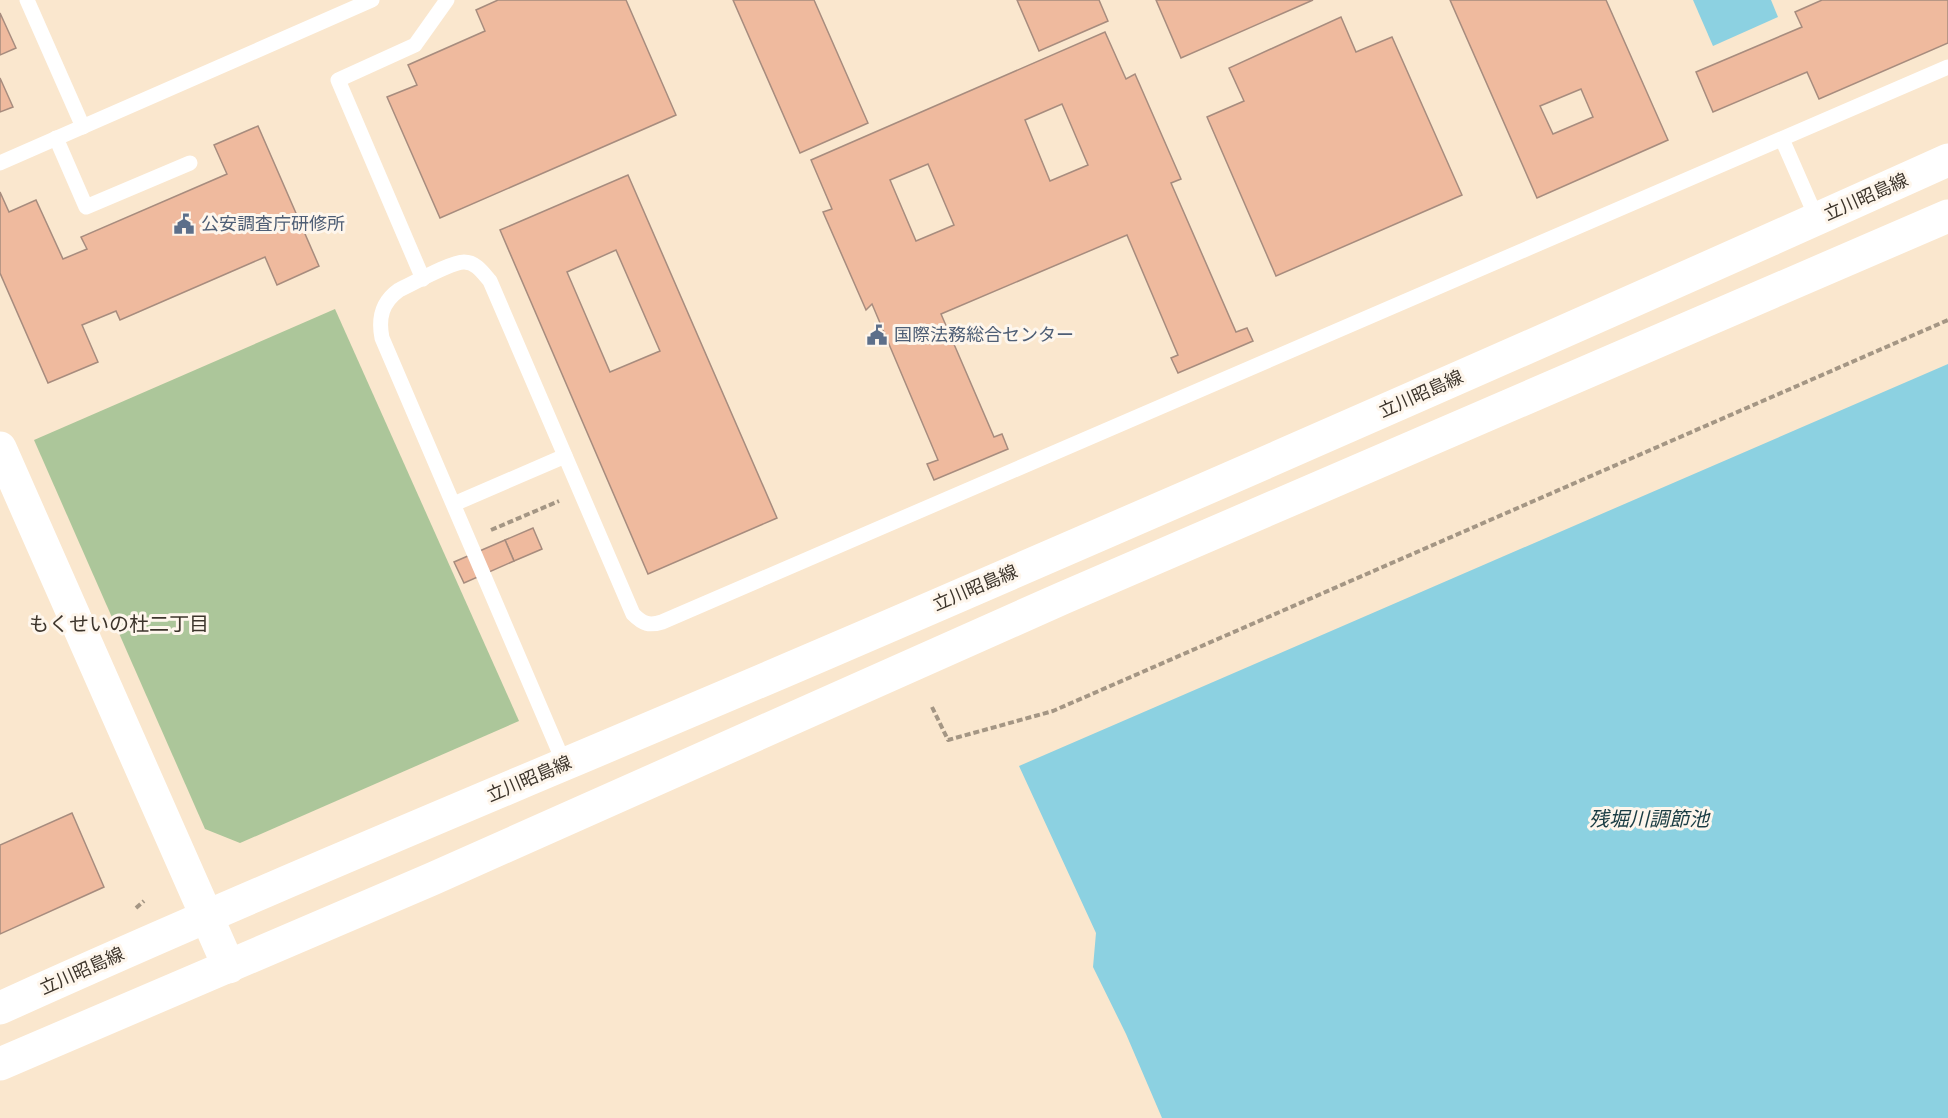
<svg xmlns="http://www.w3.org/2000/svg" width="1948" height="1118" viewBox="0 0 1948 1118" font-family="Jost,'Noto Sans JP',sans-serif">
<rect width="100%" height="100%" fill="#fae7ce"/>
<path fill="#acc69a" d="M335,309L519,721L240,843L205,829L34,440Z"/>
<g fill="#8cd1e1">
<path d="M1693,0H1771L1778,17L1713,46Z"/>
<path d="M1948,364V1118H1162L1126,1034L1093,967L1096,933L1019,766Z"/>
</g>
<g fill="#efba9e" stroke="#a78c7e" stroke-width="1.5" fill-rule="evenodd">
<path d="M498,0H626L676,115L440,218L387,97L417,85L408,65L485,31L476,10Z"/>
<path d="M733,0H814L868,123L800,153Z"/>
<path d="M1017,0H1099L1108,21L1039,51Z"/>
<path d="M1156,0H1313L1181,58Z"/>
<path d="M1450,0H1606L1668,140L1537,198ZM1581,89L1593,117L1553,134L1540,106Z"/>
<path d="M1822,0H1948V43L1819,99L1807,72L1713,112L1696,72L1802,27L1795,12Z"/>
<path d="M0,13L16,48L0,55Z"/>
<path d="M1341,17L1356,52L1392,37L1462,195L1276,276L1207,117L1244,101L1229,68Z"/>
<path d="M1105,32L1126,79L1135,74L1181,179L1171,183L1236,332L1247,328L1253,341L1178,373L1171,358L1178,355L1127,235L941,314L994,437L1002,434L1008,449L934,480L927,464L938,460L872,304L866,310L823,212L832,209L811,160ZM1062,104L1088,165L1050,181L1025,120ZM928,164L954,225L916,241L890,180Z"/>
<path d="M0,78L13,107L0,112Z"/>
<path d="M258,126L319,266L277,285L265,257L120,320L116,311L82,325L98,362L48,383L0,273V192L9,212L36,200L63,259L87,249L81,237L227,174L214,145Z"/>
<path d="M628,175L777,518L648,574L500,230ZM616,250L660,351L610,372L567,272Z"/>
<path d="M533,528L542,549L514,561L505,540Z"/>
<path d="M505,540L514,561L464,583L454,562Z"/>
<path d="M72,813L104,887L0,934V845Z"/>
</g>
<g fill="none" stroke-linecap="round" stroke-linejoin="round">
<g stroke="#a49684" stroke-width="4" stroke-dasharray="6 3" stroke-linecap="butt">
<path d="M491,530L559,501"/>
<path d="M932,707L948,740L1053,711L1948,320"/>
<path d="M136,908L144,901"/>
</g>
<g stroke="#fff" stroke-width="15">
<path d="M27,0L83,127"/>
<path d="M56,138L86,207L190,163"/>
<path d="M1782,139L1817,219"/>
<path d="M0,163L372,0"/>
<path d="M423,279L338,80L415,45L447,0"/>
<path d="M454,504L565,456"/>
<path d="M564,763L382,338C378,318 382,302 399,290C414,283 451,262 464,262C476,262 483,273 490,281L633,614C643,624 649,626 662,622L1948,67"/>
</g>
<path stroke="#fff" stroke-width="33" d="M0,448L229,967"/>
<g stroke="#fff" stroke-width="33">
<path d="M0,1008C272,885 549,772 824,654C1200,492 1575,328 1948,160"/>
<path d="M0,1064L432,879L1063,598L1948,216"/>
</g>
</g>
<defs>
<g id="civic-bare" transform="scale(1.62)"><path d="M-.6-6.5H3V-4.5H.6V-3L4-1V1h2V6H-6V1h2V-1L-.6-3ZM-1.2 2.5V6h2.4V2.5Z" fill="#5c6f8a" stroke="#fef6ec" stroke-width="2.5" paint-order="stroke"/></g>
</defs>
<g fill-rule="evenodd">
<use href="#civic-bare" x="184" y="224"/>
<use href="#civic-bare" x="877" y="335"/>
</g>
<g text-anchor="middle" stroke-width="6" stroke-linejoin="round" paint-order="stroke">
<g font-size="18" fill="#3c342b" stroke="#fef6ec">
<text transform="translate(1866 197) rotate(-24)" y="6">立川昭島線</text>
<text transform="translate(1421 394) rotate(-24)" y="6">立川昭島線</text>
<text transform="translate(975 588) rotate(-23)" y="6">立川昭島線</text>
<text transform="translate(529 779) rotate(-23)" y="6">立川昭島線</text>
<text transform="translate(82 971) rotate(-24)" y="6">立川昭島線</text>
</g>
<g font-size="18" fill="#4e5e75" stroke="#fef6ec" text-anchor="start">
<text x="201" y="230">公安調査庁研修所</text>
<text x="894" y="341">国際法務総合センター</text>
</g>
<g font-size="20" fill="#3c342b" stroke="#fef6ec">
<text x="119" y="631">もくせいの杜二丁目</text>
</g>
<g font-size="20" font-style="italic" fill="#1a3c43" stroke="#fef6ec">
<text x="1649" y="826">残堀川調節池</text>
</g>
</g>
</svg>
